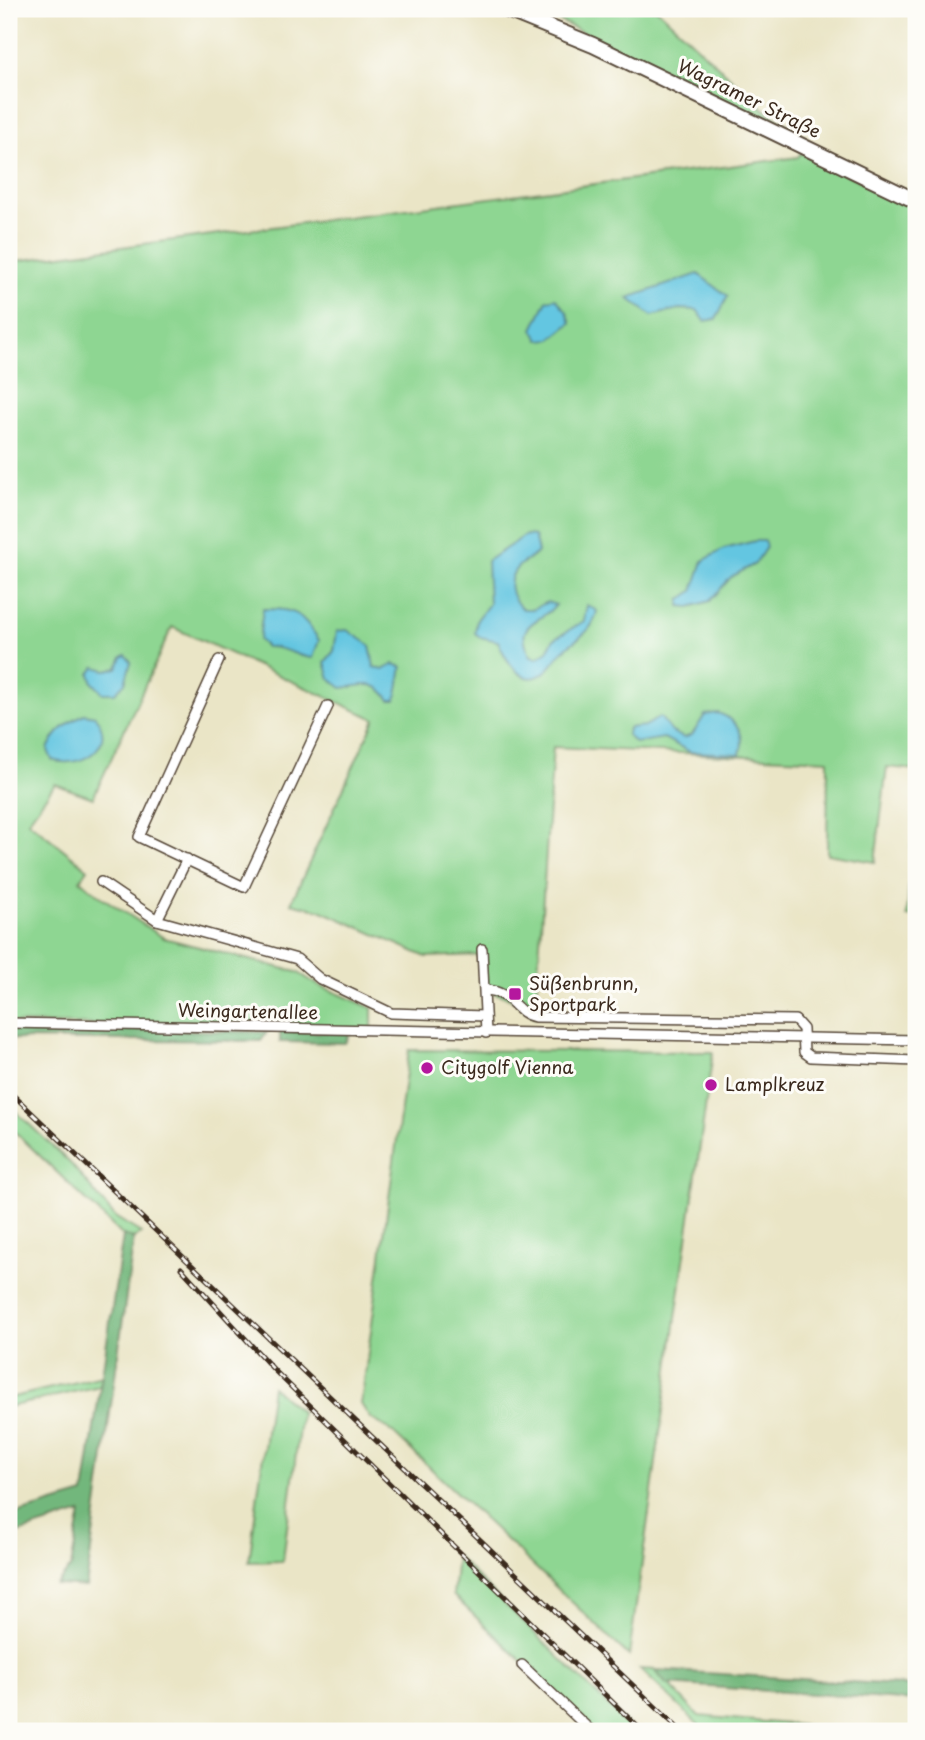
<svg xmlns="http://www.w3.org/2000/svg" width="925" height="1740" viewBox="0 0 925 1740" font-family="'Playpen Sans',sans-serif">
<rect width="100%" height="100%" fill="#fdfcf7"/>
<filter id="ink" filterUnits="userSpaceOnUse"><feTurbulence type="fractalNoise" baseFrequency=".0143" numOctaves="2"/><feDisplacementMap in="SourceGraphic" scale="14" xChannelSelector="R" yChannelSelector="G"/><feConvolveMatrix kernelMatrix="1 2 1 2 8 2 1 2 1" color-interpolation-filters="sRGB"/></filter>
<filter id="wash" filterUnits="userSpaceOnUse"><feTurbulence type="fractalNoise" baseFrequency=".00686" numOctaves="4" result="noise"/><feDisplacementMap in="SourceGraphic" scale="28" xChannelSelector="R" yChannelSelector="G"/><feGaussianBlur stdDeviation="1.57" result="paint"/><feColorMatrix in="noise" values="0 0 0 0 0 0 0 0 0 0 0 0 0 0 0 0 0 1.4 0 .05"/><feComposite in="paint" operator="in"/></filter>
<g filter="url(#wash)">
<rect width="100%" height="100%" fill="#eae5c6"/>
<g fill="#8ed692" stroke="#648058" stroke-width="2">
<path d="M535,9H657L764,109L798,132L795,135Z"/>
<path d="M801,153L916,207V770L887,767L875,862L827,854L828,760L553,747L535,1017L510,998L485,990L482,955L426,957L320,910L291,903L375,719L172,627L93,798L55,784L28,821L88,869L80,880L100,896L164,938L297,972L318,985L372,1008V1030L9,1023V262L798,157Z"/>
<path d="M914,814H916V917L907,916Z"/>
<path d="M409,1050L713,1052L629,1656L389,1429L370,1418L361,1404Z"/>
<path d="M9,1105L71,1164L115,1217L141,1233L134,1238L123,1236L9,1126Z"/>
<path d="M102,1376L100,1386L9,1407V1398Z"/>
<path d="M272,1386L301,1412L283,1561L249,1562Z"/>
<path d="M457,1557L634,1731H595L453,1595Z"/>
<path d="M640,1669L655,1670L699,1716L867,1731H705Z"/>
</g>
<g fill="#72b77c" stroke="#56704d" stroke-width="2">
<path d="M9,1027L267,1032L261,1041L9,1039Z"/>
<path d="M280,1031L350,1033L345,1043L280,1042Z"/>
<path d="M123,1236L134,1238L86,1587L56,1585L71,1567L81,1513L9,1536V1516L84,1494Z"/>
<path d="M655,1670L916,1686V1701L666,1684Z"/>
</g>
<g fill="#63c6e1" stroke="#4f7880" stroke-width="2">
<path d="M698,274L728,296L716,319L705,321L697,310L679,309L652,316L628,298Z"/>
<path d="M556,298L567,312L571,323L551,339L539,340L533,329L547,300Z"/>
<path d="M526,535L534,536L538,552C533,558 526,560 520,565C505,578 509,598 523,609H533L547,602L556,605C538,625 512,622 531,656L537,658L548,651L553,640L584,621L587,605L597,611C592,634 578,636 563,651C556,658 552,667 545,672C522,691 505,658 498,641L480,637L475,633L477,620L489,604L487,561Z"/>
<path d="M755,541H764L766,547L755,564L731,577L710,601L690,607L680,606L681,599L693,591L703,561L724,549Z"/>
<path d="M263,609C297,609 300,612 319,640L313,658C296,657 284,646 266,647L259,640Z"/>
<path d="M347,630L370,645L374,667L383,670L394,664L402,667L396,700H390C375,678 365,686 342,688L330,679L325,662L334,651L337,631Z"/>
<path d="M126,655L131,662L125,683L115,693H103L93,683L90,674L95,667L106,670L117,668L122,657Z"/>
<path d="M718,713C738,720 746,735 740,754L690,752L664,738L635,743L627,735L628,728L645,726L660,717L672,732L684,738L692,735L705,715Z"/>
<path d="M84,714L95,716C119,746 80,770 52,760L48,750C53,733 69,722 84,714Z"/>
</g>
</g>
<g filter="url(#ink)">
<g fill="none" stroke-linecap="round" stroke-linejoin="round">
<g stroke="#554637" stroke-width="12">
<g id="minor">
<path d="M219,660L139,837L244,887L328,706"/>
<path d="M101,882L157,920L297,959L320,979L391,1013L485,1016"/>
<path d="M157,920L187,859"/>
<path d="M482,949L486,1033"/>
<path d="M485,990C513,991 513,1013 535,1017L795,1020L803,1029L804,1052L811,1057L916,1061"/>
<path d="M9,1023L916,1040"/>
<path d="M522,1665L591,1731"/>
</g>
</g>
<g stroke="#554637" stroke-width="18">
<path id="primary" d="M505,9L593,45L916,201"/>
</g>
<use href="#minor" stroke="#fff" stroke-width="9"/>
<use href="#primary" stroke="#fff" stroke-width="14"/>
<g stroke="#3b2a1e" stroke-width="5">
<g id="rail">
<path d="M9,1091L681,1731"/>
<path d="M181,1268L275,1371L642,1731"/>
</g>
</g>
<use href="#rail" stroke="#fdfcf7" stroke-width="2.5" stroke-dasharray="8" stroke-linecap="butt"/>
</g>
</g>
<g fill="#b5179e" stroke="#fdfcf7" stroke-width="2.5">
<rect x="508" y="987" width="14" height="14" rx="3.5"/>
<circle cx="427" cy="1068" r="7"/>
<circle cx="711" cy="1085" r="7"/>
</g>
<g text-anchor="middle" stroke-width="6" stroke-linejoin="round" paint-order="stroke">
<g font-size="18" fill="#3b2a1e" stroke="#fdfcf7">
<text transform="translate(749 99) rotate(26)" y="6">Wagramer Straße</text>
<text transform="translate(248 1012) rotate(1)" y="6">Weingartenallee</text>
</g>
<g font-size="18" fill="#3b2a1e" stroke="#fdfcf7" text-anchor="start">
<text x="529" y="990">Süßenbrunn,<tspan x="529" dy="21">Sportpark</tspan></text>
<text x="441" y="1074">Citygolf Vienna</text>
<text x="725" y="1091">Lamplkreuz</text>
</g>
</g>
<rect width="925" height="1740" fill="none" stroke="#fdfcf7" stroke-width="35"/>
</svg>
